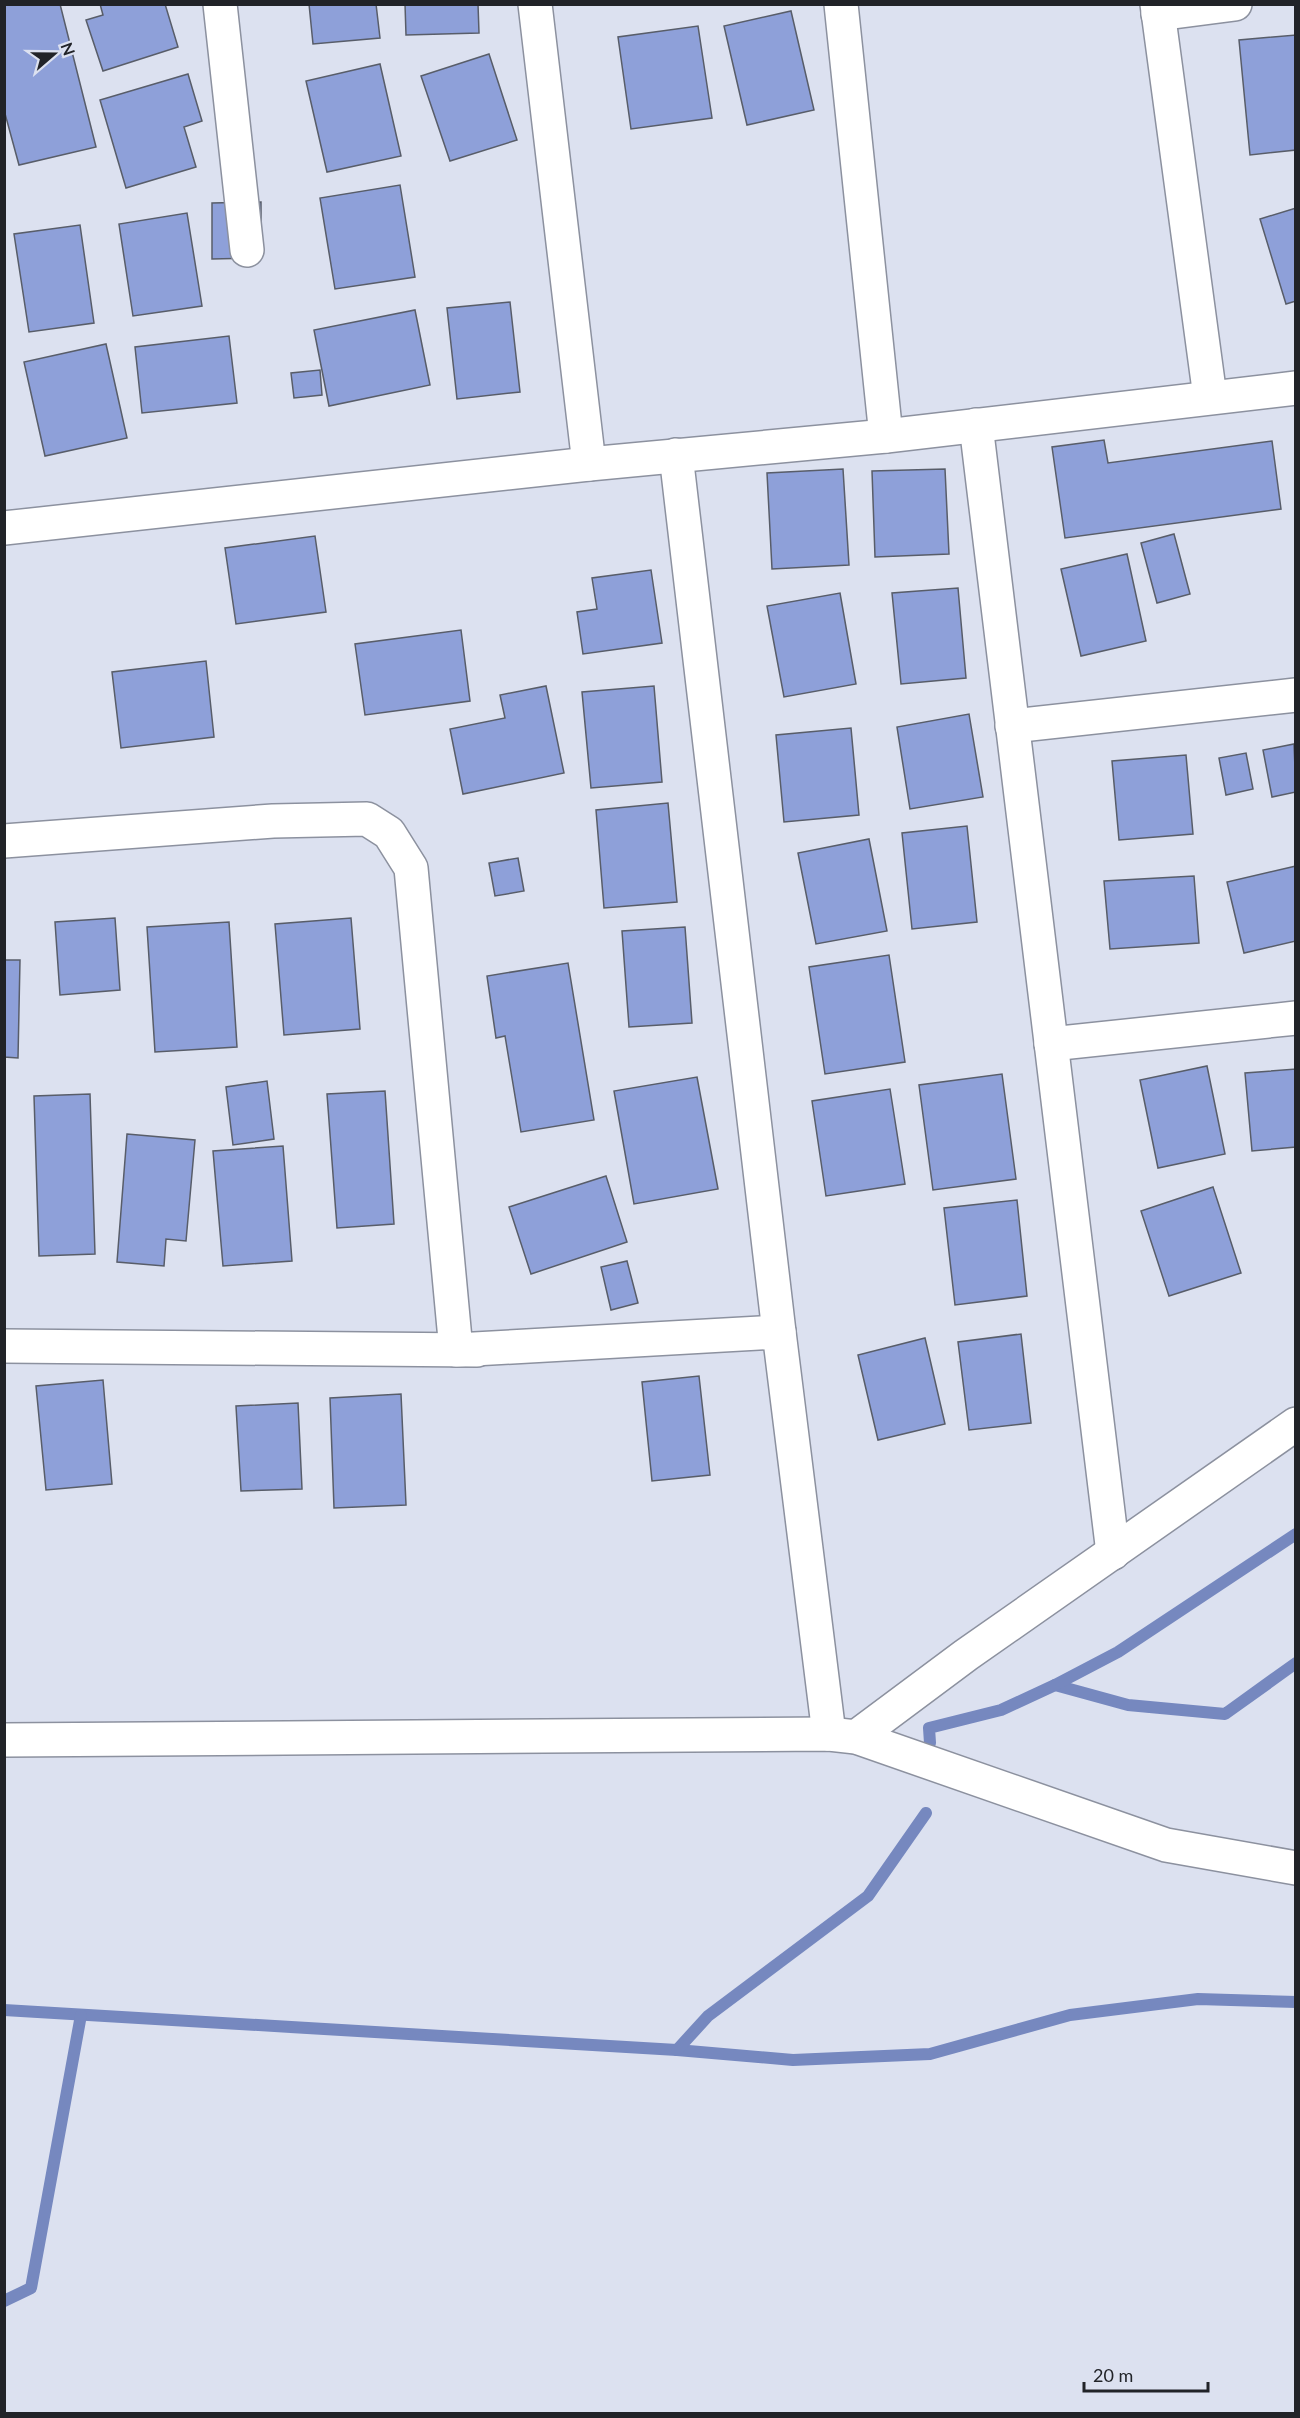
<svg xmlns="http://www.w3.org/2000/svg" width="1300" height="2418" viewBox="0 0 1300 2418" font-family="Lato,sans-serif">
<rect width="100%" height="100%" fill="#dce1f0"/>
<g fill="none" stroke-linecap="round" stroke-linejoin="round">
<g stroke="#7688bf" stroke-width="12">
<path d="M1055,1685L1128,1705L1225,1714L1296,1663"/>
<path d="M930,1743L929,1728L1001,1710L1055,1685L1118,1652L1296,1534"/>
<path d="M4,2010L677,2050L793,2060L930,2054L1070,2015L1198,1999L1296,2002"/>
<path d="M677,2050L708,2016L868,1896L926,1813"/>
<path d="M4,2301L31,2288L81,2015"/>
</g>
</g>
<g fill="#8ea0d9" stroke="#585d69" stroke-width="1.5">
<path d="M4,4H60L96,147L19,165L4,110Z"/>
<path d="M100,4H165L178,47L103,71L86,20L103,15Z"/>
<path d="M309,4H376L380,38L313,44Z"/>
<path d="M405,4H478L479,33L406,35Z"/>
<path d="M791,11L814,110L747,125L724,26Z"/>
<path d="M698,26L712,118L631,129L618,37Z"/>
<path d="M1296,35V150L1250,155L1239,40Z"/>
<path d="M489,54L517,140L450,161L421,76Z"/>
<path d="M380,64L401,156L327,172L306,81Z"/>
<path d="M188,74L202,121L184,127L196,167L126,188L100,100Z"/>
<path d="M400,185L415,277L335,289L320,198Z"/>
<path d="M261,202V258L212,259V203Z"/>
<path d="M1296,208V301L1286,304L1260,219Z"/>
<path d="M187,213L202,306L133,316L119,224Z"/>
<path d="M80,225L94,323L29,332L14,234Z"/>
<path d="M510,302L520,392L457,399L447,308Z"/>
<path d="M415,310L430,385L329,406L314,330Z"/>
<path d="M229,336L237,403L142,413L135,347Z"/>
<path d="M106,344L127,438L45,456L24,362Z"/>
<path d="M320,370L322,395L294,398L291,373Z"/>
<path d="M1104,440L1108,463L1272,441L1281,509L1065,538L1052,447Z"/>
<path d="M843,469L849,565L772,569L767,473Z"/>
<path d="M945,469L949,554L875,557L872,471Z"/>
<path d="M1174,534L1190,594L1157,603L1141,543Z"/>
<path d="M315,536L326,612L236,624L225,548Z"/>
<path d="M1127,554L1146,641L1081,656L1061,569Z"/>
<path d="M651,570L662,643L583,654L577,612L597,609L592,578Z"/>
<path d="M958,588L966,678L901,684L892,593Z"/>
<path d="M840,593L856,684L784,697L767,606Z"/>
<path d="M461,630L470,701L365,715L355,644Z"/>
<path d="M206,661L214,737L121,748L112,672Z"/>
<path d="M546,686L564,773L463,794L450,729L505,718L500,695Z"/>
<path d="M654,686L662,782L591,788L582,692Z"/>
<path d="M969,714L983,797L910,809L897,727Z"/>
<path d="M851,728L859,815L784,822L776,735Z"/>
<path d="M1294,744L1296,792L1272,797L1263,750Z"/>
<path d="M1246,753L1253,789L1226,795L1219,758Z"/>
<path d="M1186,755L1193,834L1119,840L1112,761Z"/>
<path d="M668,803L677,902L604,908L596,810Z"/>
<path d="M967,826L977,922L912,929L902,833Z"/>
<path d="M869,839L887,931L816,944L798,853Z"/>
<path d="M518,858L524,891L495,896L489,863Z"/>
<path d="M1296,866V941L1244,953L1227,882Z"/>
<path d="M1194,876L1199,943L1110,949L1104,881Z"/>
<path d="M115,918L120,990L60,995L55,922Z"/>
<path d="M351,918L360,1029L284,1035L275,924Z"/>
<path d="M229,922L237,1047L155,1052L147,927Z"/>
<path d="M685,927L692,1023L629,1027L622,931Z"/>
<path d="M889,955L905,1062L825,1074L809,967Z"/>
<path d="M4,960H20L18,1058L4,1057Z"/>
<path d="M568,963L594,1120L521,1132L505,1036L496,1038L487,976Z"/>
<path d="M1207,1066L1225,1154L1158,1168L1140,1080Z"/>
<path d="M1296,1069V1147L1252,1151L1245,1073Z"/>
<path d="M1002,1074L1016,1179L933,1190L919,1085Z"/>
<path d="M697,1077L718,1189L634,1204L614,1091Z"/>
<path d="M267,1081L274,1139L233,1145L226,1087Z"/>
<path d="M890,1089L905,1184L826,1196L812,1101Z"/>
<path d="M385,1091L394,1224L337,1228L327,1094Z"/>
<path d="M90,1094L95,1254L39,1256L34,1096Z"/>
<path d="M127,1134L195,1140L186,1241L166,1239L164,1266L117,1262Z"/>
<path d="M283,1146L292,1261L223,1266L213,1151Z"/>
<path d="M606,1176L627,1242L531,1274L509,1207Z"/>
<path d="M1213,1187L1241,1273L1169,1296L1141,1211Z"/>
<path d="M1017,1200L1027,1296L955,1305L944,1208Z"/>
<path d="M627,1261L638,1303L611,1310L601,1267Z"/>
<path d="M1021,1334L1031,1423L969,1430L958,1342Z"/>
<path d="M925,1338L945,1424L878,1440L858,1355Z"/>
<path d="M699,1376L710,1475L652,1481L642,1382Z"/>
<path d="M103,1380L112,1484L46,1490L36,1386Z"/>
<path d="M401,1394L406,1505L334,1508L330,1398Z"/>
<path d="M298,1403L302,1489L241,1491L236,1406Z"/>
</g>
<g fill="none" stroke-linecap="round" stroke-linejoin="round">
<g stroke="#8c919f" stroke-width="36">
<g id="street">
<path d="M220,4L247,250"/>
<path d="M535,4L589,464"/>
<path d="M841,4L886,436"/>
<path d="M1157,4L1210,397"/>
<path d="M1158,14L1235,4"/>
<path d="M976,425L1113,1553"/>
<path d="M676,455L779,1332L829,1734"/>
<path d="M4,528L589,464L886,436L1296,388"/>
<path d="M1012,726L1296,695"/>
<path d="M4,841L273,821L367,819L389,833L411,868L456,1350L779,1332"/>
<path d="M1051,1044L1296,1018"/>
<path d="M4,1346L477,1350"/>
<path d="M856,1737L966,1655L1296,1424"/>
<path d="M4,1740L829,1734L856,1737L1166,1845L1296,1868"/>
</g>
</g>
<use href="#street" stroke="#fff" stroke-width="33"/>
</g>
<rect width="1300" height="2418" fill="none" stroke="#212328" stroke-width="12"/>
<g transform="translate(54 54) rotate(70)" stroke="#dce1f0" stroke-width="4.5" paint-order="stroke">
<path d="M0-4.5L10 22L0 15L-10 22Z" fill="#212328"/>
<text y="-9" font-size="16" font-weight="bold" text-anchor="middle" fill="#212328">N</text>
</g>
<path d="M1084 2382v9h124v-9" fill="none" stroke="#212328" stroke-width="3"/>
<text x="1093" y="2382" font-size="18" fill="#212328" stroke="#dce1f0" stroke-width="4.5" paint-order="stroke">20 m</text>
</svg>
